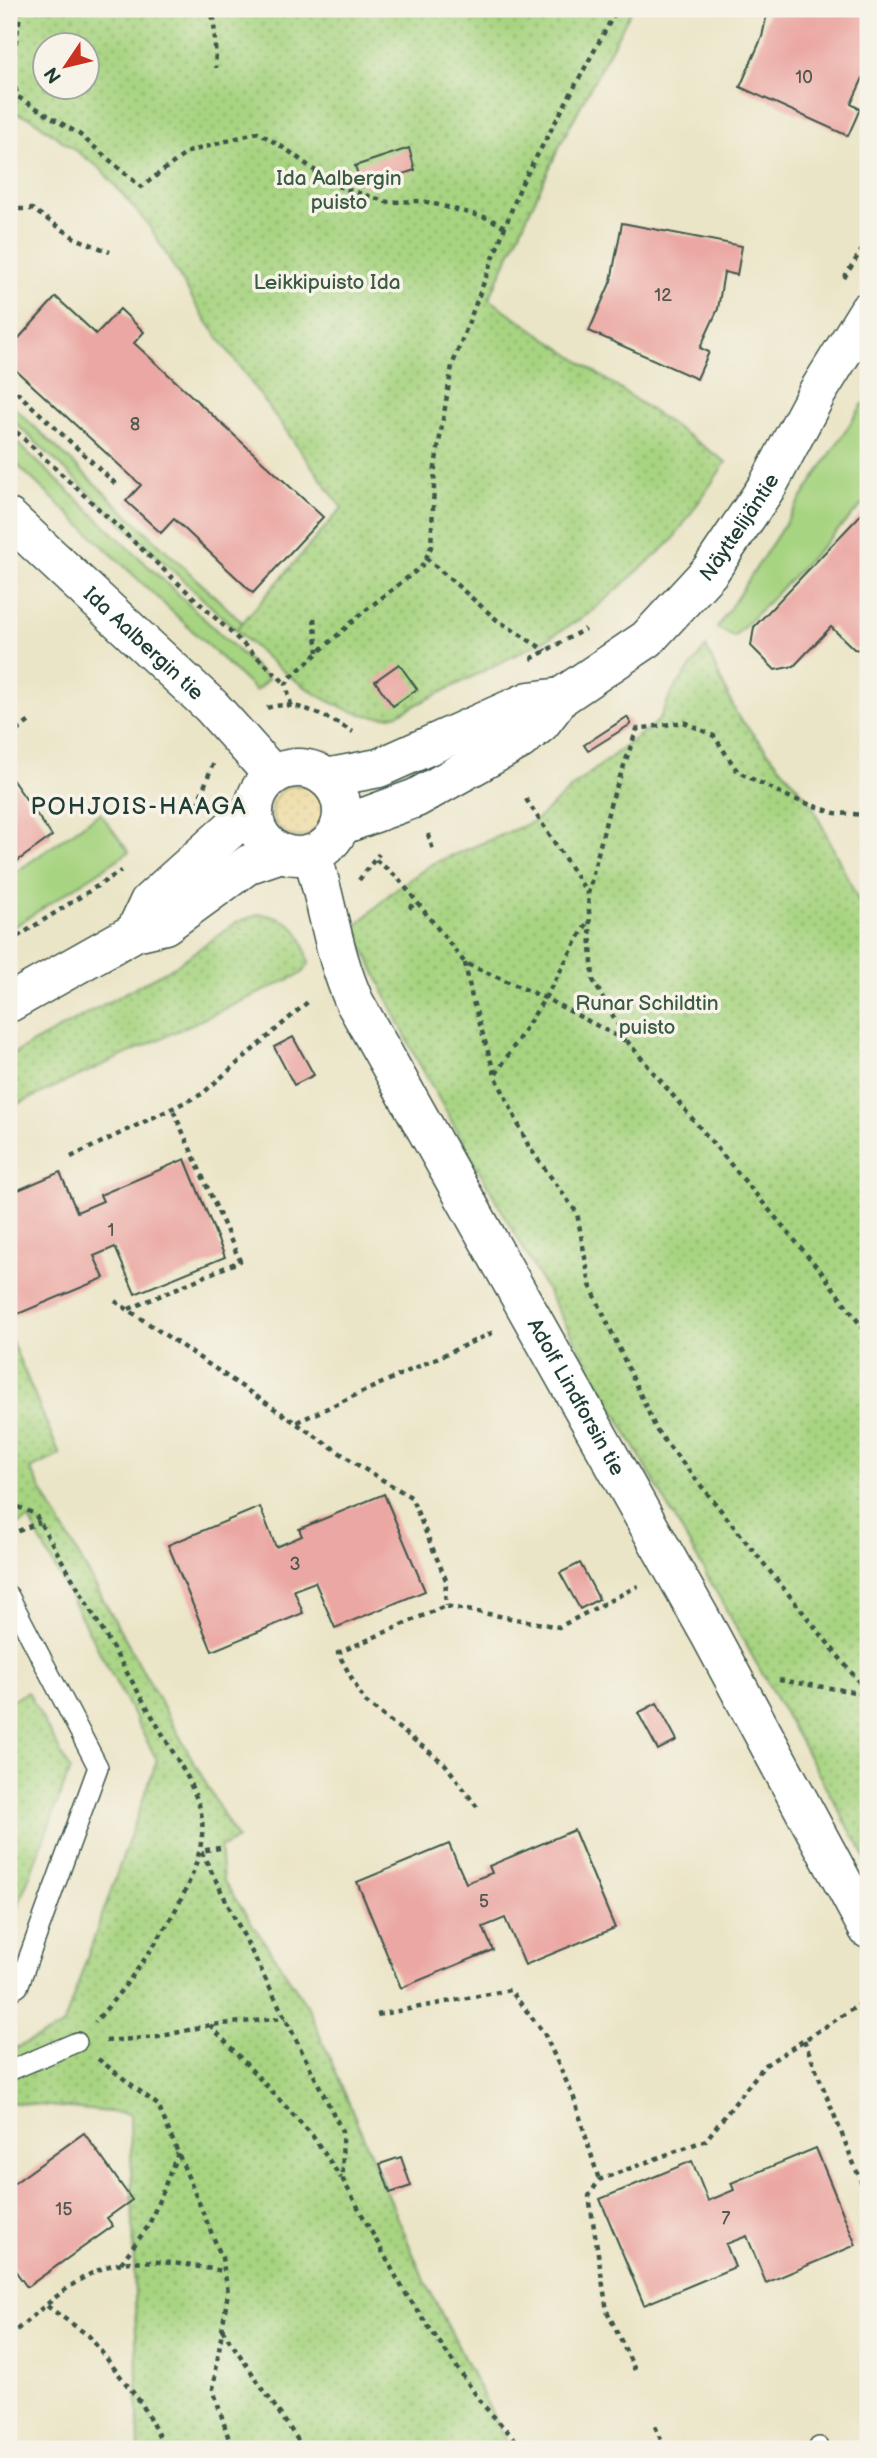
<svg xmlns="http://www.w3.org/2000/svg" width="877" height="2458" viewBox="0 0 877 2458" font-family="'Balsamiq Sans',sans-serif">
<defs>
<pattern id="sand-dots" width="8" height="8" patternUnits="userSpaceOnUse" patternTransform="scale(1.75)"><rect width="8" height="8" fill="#eeda9e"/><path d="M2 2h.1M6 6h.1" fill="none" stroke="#ccbc89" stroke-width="1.8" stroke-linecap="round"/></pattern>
<pattern id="park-dots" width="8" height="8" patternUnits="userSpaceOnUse" patternTransform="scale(1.75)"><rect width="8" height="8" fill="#a7d481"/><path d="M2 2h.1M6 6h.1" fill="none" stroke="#87ad6a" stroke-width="1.8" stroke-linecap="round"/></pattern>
</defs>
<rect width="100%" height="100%" fill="#f7f3e8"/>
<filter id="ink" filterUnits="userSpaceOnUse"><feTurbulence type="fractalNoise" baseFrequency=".0143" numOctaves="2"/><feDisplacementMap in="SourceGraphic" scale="14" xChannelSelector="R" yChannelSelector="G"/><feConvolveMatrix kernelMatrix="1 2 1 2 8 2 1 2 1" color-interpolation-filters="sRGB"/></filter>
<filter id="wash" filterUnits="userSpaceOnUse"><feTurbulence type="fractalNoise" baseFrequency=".00686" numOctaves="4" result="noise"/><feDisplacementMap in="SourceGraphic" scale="28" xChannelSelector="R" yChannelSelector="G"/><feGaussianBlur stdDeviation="1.57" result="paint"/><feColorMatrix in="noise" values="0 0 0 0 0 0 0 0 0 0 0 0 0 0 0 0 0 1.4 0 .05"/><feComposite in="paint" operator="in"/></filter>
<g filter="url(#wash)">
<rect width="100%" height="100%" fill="#ebe5c7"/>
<g fill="#a7d481" stroke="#63885a" stroke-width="2">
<path d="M9,403L243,623L247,621L249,642L9,417Z"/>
<path d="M868,403V499L734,637L717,628L863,404Z"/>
<path d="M9,435L268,679L256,691L9,457Z"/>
<path d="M100,813L129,852L9,930V877Z"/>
</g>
<circle fill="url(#sand-dots)" stroke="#868c69" stroke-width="2" cx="298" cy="811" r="26"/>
<g fill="url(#park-dots)" stroke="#63885a" stroke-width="2" fill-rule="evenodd">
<path d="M9,9H632L562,141L489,299L726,462L672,541L590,613L547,639L398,714C347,730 271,664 236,630L342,508L202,315L150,227L101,169L31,118L9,111ZM46,46H88V88H46Z"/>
<path d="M706,647L737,715L811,803L868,920V1862L415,1056L354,928L392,892L432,864L535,821L575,785L659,720L672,692Z"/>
<path d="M259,914C293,918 303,931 309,964L301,974L9,1108V1056L175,966L237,922Z"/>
<path d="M9,1335L60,1455L30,1469L237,1839L220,1848L223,1880L308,2007L423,2277L510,2449H139L130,2114L9,2102V2051L63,2026L157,1760L29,1519L9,1529Z"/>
<path d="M28,1692L70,1770L15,1914L9,1911V1701Z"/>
</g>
<g id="blocks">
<g fill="#eba7a3">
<path d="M768,9H868V67L851,104L860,109L848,136L740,87L762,37Z"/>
<path d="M409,148L415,170L362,187L355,166Z"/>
<path d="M622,223L742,246L737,275L724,272L718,309L700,348L709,352L697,379L589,331L611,281Z"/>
<path d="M56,297L96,334L120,309L144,332L134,343L323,517L253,593L174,519L161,533L126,501L141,485L9,364V349Z"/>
<path d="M868,507V651L854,649L831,627L794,666L775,670L751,646L754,627Z"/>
<path d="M399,664L417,689L393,706L375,681Z"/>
<path d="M627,717L631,724L588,751L584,745Z"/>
<path d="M9,775L52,836L9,867Z"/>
<path d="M293,1037L314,1075L294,1085L274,1047Z"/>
<path d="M185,1159L225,1257L135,1294L115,1247L94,1256L104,1278L13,1316L9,1307V1194L60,1172L77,1212L103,1201L100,1195Z"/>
<path d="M384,1494L425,1591L335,1628L315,1582L294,1590L303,1613L212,1651L168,1545L260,1507L276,1547L302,1536L299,1529Z"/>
<path d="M580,1563L599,1599L580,1609L560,1573Z"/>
<path d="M657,1703L677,1740L658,1750L638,1713Z"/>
<path d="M574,1830L615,1928L525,1965L505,1918L483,1927L493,1950L401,1988L357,1882L449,1844L466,1883L492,1873L489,1866Z"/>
<path d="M84,2133L132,2200L107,2218L113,2226L27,2287L9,2262V2187Z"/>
<path d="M816,2148L856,2245L766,2283L747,2236L726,2244L735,2267L644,2305L600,2199L692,2161L708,2201L734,2190L731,2183Z"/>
<path d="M401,2157L411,2186L390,2193L380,2164Z"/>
</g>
</g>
</g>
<g filter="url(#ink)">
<use href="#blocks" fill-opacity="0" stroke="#3e564a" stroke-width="2"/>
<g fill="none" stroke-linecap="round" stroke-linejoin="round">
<g stroke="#3e564a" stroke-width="22">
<g id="lane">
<path d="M9,1596L98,1767L18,1987L9,1992"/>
<path d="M9,2071L77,2042"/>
<path d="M818,2449L819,2447"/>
</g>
</g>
<g stroke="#3e564a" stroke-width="41">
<g id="street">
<path id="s1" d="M9,518L211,706L273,775"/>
<path id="s2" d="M312,854C328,904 333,955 355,1003L710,1635L868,1929"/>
</g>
</g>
<g stroke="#3e564a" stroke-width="41">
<g id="secondary">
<circle cx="298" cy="812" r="44"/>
<path d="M326,778L379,768L529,701L561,697"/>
<path id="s3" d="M340,826L416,798L520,740L541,723L561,697L647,639L710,571L768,485L817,393L868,311"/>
<path d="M135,932L149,902L254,808"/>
<path d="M9,1003L135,932L165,925L249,864L281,853"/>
</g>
</g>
<g stroke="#3e564a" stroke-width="4.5" stroke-dasharray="5 5" stroke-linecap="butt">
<path d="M21,9L11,73L18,97L79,134L141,187L188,152L258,132L290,152L334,185L387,202L423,201L488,218L505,227"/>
<path d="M205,9L214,19L216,68"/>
<path d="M9,209H32L75,238L110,252"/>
<path d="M844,278L868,240"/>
<path d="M9,385L118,486"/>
<path d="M9,425L286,684"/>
<path d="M426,558L497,620L546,651"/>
<path d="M314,618L318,652"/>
<path d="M531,659L585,629"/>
<path d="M291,705L286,684L291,677L361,614L421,567L426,558L431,547L435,467L452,366L521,185L617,9"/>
<path d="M267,708C295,698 329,718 353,732"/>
<path d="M9,737L31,720"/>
<path d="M526,799L588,894"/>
<path d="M197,805L213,764"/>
<path d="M868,815L835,813L791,798L738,772L714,736L684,722L637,729L610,805L588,894L593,980L627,1041L823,1274L868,1335"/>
<path d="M428,834L434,853"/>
<path d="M376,860L398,878L465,963L545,998L626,1041"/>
<path d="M359,880L379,854"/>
<path d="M409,908L416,903"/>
<path d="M9,942L121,871"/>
<path d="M465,963L472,998L495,1075L529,1147L577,1213L590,1285L657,1431L868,1693"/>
<path d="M496,1074L545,998L587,923"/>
<path d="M71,1157L202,1094L310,1000"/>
<path d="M115,1301L361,1467L411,1497L446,1580L445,1606"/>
<path d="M129,1309L240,1261L173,1110"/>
<path d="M297,1422L496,1331"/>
<path d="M9,1503L35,1514L188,1778C192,1789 199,1801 201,1813C214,1874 134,1978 95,2022"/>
<path d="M9,1535L40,1522"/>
<path d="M779,1680L868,1694"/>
<path d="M477,1807L445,1764L364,1701L338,1653L445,1606L559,1627L638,1586"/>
<path d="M220,1848L201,1851L342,2131L343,2180L404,2291L483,2405L523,2448L576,2449"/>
<path d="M377,2015L510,1990L544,2033L574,2098L599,2180"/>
<path d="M210,2025L312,2135L341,2178"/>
<path d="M804,2040L868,2199"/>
<path d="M106,2041L158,2037L210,2025L286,2018"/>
<path d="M98,2059L158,2105L222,2258L228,2292L213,2389L232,2449"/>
<path d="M121,2263L149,2225L178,2153"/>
<path d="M47,2306L89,2336L142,2404L164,2446L171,2449"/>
<path d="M222,2329L304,2449"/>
<path d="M9,2336C42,2310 79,2270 122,2263C154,2258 192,2266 224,2271"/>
<path d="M635,2370L607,2311L589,2196L599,2180L706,2140L764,2066L868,1999"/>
<path d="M655,2426L665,2449"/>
<path d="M507,2449L523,2448"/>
</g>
<use href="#lane" stroke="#fff" stroke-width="19"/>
<use href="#street" stroke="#fff" stroke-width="38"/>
<use href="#secondary" stroke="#fff" stroke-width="38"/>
</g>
</g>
<g text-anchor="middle" stroke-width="7" stroke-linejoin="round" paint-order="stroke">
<g font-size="18" fill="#525850">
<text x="804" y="83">10</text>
<text x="663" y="301">12</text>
<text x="135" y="430">8</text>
<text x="111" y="1236">1</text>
<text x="295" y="1570">3</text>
<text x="484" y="1907">5</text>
<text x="64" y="2215">15</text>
<text x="726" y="2224">7</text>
</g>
<g font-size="21" fill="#3a5b43" stroke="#f7f3e8">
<text x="339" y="185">Ida Aalbergin<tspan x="339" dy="24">puisto</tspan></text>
<text x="327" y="289">Leikkipuisto Ida</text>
<text x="647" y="1010">Runar Schildtin<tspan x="647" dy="24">puisto</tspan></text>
</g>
<g font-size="21" fill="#1f3d34" stroke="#f7f3e8">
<text dy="7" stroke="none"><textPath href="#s3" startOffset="509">Näyttelijäntie</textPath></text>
<text dy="7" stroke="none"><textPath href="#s1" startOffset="184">Ida Aalbergin tie</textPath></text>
<text dy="7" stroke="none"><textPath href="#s2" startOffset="607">Adolf Lindforsin tie</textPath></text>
</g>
<g font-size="24" letter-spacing="2" fill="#1f3d34" stroke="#f7f3e8">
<text x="139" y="814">POHJOIS-HAAGA</text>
</g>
</g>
<rect width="877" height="2458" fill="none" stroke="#f7f3e8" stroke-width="35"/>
<g transform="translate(66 66) rotate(235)"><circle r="33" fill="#f7f3e8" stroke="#a1aaa0" stroke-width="2"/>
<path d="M0-5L12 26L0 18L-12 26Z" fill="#c8321e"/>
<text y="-10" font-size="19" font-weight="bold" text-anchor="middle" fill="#1f3d34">N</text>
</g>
</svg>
